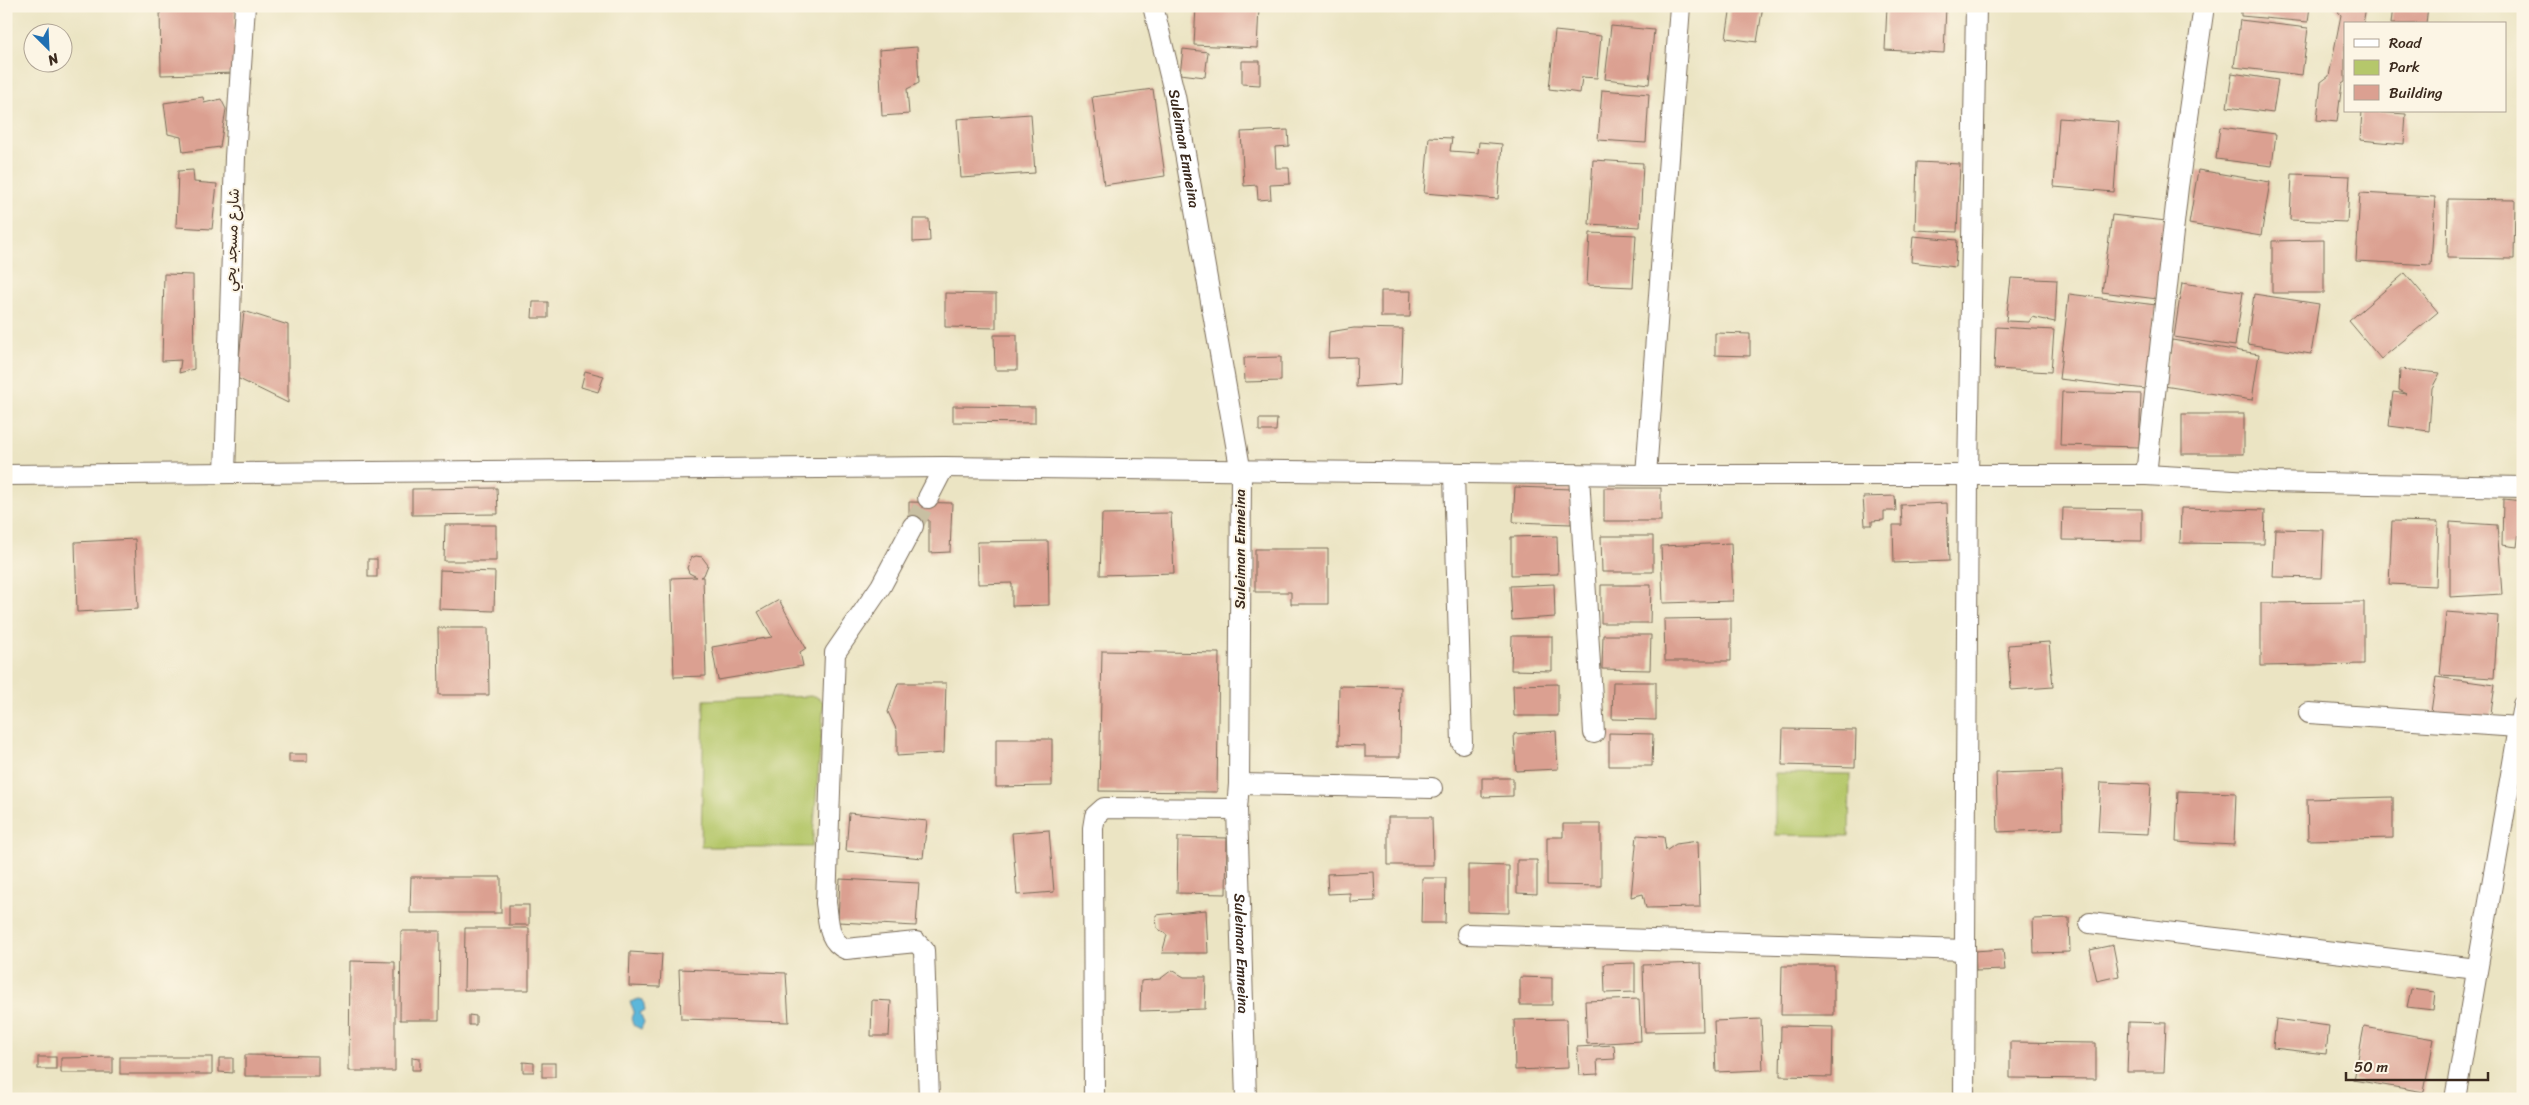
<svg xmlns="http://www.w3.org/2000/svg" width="2529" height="1105" viewBox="0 0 2529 1105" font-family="Sriracha,'Playpen Sans Arabic',sans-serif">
<rect width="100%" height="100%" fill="#fcf5e5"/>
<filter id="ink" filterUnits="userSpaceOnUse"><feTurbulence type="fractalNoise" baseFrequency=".02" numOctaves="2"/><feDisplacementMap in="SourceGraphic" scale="10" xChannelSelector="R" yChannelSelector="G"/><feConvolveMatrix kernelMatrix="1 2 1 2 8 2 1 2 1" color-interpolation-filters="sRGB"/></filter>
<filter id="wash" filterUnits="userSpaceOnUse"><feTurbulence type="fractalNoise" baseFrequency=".0096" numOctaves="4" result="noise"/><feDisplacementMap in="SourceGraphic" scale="20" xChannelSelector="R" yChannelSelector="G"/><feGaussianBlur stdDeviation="1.12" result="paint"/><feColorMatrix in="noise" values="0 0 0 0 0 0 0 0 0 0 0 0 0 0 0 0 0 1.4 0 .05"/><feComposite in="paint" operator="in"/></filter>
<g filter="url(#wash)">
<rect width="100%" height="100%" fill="#ebe4c3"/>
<g fill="#b5c76b" stroke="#787844">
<path d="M815,696L824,702L812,847H701L704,700Z"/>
<path d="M1775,773L1850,774L1849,836L1775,835Z"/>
</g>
<path fill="#5cb7da" stroke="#4c707c" d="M639,999L643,1000L645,1010L640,1013L644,1022L641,1029L633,1025L631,1018L634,1011L630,1002Z"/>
<g id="blocks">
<g fill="#dba091">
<path d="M160,6H235L236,73L161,75Z"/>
<path d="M1196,6L1259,8L1257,48L1194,45Z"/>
<path d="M1731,6H1763L1757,42L1726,38Z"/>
<path d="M1887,6H1946L1944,53L1885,50Z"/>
<path d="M2241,6H2310L2308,22L2241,16Z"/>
<path d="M2333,6L2366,7L2363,24H2345V82L2342,84L2337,122L2317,120L2321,82L2329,76L2341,15Z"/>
<path d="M2393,6H2428L2426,24H2391Z"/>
<path d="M2240,20L2308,28L2302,75L2234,67Z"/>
<path d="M1611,26L1654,30L1649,84L1605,79Z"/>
<path d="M1555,31L1601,36L1597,78L1582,77L1580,93L1549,89Z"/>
<path d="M917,47L919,83L907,89L909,114L882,116L879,50Z"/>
<path d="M1183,49L1208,52L1205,77L1180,74Z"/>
<path d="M1242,61H1260V85L1242,84Z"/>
<path d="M2232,73L2278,80L2273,113L2227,107Z"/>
<path d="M1153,89L1165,176L1104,185L1092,97Z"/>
<path d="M1602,90L1649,94L1646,143L1598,140Z"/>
<path d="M203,97L204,103L221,99L226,109L220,147L183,152L181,137L168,134L164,103Z"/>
<path d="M2362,111L2406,114L2404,144L2360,140Z"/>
<path d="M1031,114L1035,173L961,178L957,119Z"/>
<path d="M2059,118L2119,122L2114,192L2054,187Z"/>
<path d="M2220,127L2276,134L2272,166L2216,159Z"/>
<path d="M1288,130L1289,146L1275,147L1276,168H1289L1290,184L1270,185L1271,199L1258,200L1257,185L1244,186L1241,132Z"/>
<path d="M1429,137L1452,138L1450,151L1478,153L1479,142L1502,144L1498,199L1424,193Z"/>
<path d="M1593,160L1643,163L1640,227L1589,224Z"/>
<path d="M1917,162L1960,164L1957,232L1915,230Z"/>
<path d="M193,170L194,182L217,184L212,229L176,227L178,171Z"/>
<path d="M2198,170L2270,182L2261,236L2189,224Z"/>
<path d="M2292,174L2350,176L2347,222L2290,220Z"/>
<path d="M2360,193L2435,197L2431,265L2356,261Z"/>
<path d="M2448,199L2515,200L2514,259L2447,258Z"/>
<path d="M2112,215L2166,221L2157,299L2102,292Z"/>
<path d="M913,219H929L930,241L913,242Z"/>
<path d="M1590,233L1636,235L1633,287L1587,285Z"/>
<path d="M1913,236L1957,240L1955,267L1911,262Z"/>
<path d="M2324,240V293H2272V241Z"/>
<path d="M2405,273L2438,312L2381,359L2349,321Z"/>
<path d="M164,274L193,275L194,369L179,373L181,360L162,361Z"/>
<path d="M2011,278L2057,280L2055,322L2032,317L2029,322L2006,321Z"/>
<path d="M2182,283L2243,292L2235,346L2174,337Z"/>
<path d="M1381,291H1411L1410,317H1381Z"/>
<path d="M945,293L996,294V328L945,327Z"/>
<path d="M2069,294L2156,305L2146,389L2059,379Z"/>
<path d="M2254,294L2319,304L2311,354L2247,344Z"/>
<path d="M533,302H548V318H532Z"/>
<path d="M244,311L288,325V403L237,378Z"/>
<path d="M1996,327L2054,330L2051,372L1994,369Z"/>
<path d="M1354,328L1403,329L1401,384L1356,387L1357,357L1328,358L1329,332Z"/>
<path d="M1715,333L1750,334V356L1715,355Z"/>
<path d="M994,335H1017V370H995Z"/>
<path d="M2172,340L2259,354L2252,400L2164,386Z"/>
<path d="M1281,357V381L1245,382L1244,358Z"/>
<path d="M2400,369L2440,373L2432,388L2429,431L2389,426L2393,392L2407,394L2399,390Z"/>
<path d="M585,371L604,376L598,392L581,387Z"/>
<path d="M2062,392L2141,394L2139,447L2060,445Z"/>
<path d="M953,406L1035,407V423L953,422Z"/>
<rect x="2182" y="414" width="62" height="40"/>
<path d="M1259,419H1277L1276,431H1259Z"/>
<path d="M1515,487L1572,489L1571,524L1513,522Z"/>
<path d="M497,488L498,514L412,515V489Z"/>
<rect x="1604" y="488" width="57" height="33"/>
<path d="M1895,496L1896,511H1884V520L1872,521V525H1865L1863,497Z"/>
<path d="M2503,499L2523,501L2517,547L2502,545Z"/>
<path d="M909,502L952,503L950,552L929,553V520H909Z"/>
<path d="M1947,503L1949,561L1894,563L1893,525H1902L1901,505Z"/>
<path d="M2063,508L2142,509V541L2062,540Z"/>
<path d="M2181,508L2265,510L2264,544L2180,543Z"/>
<path d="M1171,513L1174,573L1100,575L1102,514Z"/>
<path d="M2392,521L2438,522L2436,586L2389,584Z"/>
<path d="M2450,522L2497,525L2502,594L2450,597Z"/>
<path d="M445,525H496V561H444Z"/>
<path d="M2275,529L2324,530L2322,578L2273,577Z"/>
<path d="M1557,536L1558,574L1511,575V537Z"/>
<path d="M1601,536H1653V572H1602Z"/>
<path d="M135,539L138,609L77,612L75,542Z"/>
<path d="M1048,541L1049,605L1012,606V583L978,584L977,542Z"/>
<path d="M1731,543L1733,601L1663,603L1661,546Z"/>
<path d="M1255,549H1328V604H1291V592H1255Z"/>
<path d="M696,556L702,557L708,565L704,575L700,577H703L706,676L674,677L671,578L697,577L689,573L687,568L691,558Z"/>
<rect x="368" y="559" width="9" height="18"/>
<path d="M440,570L495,572L494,611L439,609Z"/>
<path d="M1554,584L1555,617L1512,620L1510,586Z"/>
<path d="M1601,585H1651L1650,623H1601Z"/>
<path d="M779,600L806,648L800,652L803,666L718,680L712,647L772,637L758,612Z"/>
<path d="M2364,602V664L2261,666V603Z"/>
<path d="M2446,612L2498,616L2494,678L2440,675Z"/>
<path d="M1731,618V661H1665L1664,619Z"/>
<path d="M438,628H488L489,695H439Z"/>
<path d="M1603,635H1651L1650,670L1602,669Z"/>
<path d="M1512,636H1552V671L1511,670Z"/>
<path d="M2049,642L2053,687L2011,690L2008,645Z"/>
<path d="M1102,651L1219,653L1217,792L1099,791Z"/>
<path d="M2436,677L2495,685L2490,720L2431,712Z"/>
<path d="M1613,682H1656V720L1612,719Z"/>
<path d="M898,683H946L944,753L897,756V731L888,712Z"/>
<path d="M1558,684V716H1514L1513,685Z"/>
<path d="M1339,686L1401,687L1400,757H1365V746L1338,745Z"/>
<path d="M1783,729L1856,730L1855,767L1782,765Z"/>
<path d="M1556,731L1558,769L1516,771L1514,734Z"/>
<path d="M1609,733L1653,734L1652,766H1609Z"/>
<path d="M996,739H1052V786L996,787Z"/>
<rect x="289" y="754" width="18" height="8"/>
<path d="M2062,771L2063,829L1998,832L1996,773Z"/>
<path d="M1482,778H1513V796L1482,797Z"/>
<path d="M2101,782L2151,784L2148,834L2098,832Z"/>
<path d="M2178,791L2236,793L2234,845L2176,842Z"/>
<path d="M2393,797V838L2308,840L2307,799Z"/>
<path d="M849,813L927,821L923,858L846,851Z"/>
<path d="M1388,817H1432L1433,865H1388Z"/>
<path d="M1563,824H1601V886L1547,885V837H1563Z"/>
<path d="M1049,830L1054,892L1017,895L1012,833Z"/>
<path d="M1637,835L1664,837L1666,851L1676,844L1698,841L1700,907L1646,908L1643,894L1631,897Z"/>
<path d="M1178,837L1227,838L1226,894L1177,893Z"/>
<path d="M1517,860H1537V894L1517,893Z"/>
<path d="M1468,865L1509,866V913L1468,912Z"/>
<path d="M1374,872L1375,901L1350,902V893L1328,894L1327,874Z"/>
<path d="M411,877H501V913H410Z"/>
<path d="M1422,878H1446L1445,923H1421Z"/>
<path d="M840,879L919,883L916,926L838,922Z"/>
<rect x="509" y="905" width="20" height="20"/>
<path d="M1206,910L1208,953H1162L1167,935L1157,928L1156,915Z"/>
<path d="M2069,918L2070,952L2034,953L2033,919Z"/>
<path d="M465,928H529V990H464Z"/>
<path d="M401,931H440L439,1020H400Z"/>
<path d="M2113,945L2119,976L2097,981L2090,950Z"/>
<path d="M2003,949L2005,970L1976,971L1975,951Z"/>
<path d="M630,952L662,954L660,987L629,986Z"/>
<path d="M350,961L395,962V1071H349Z"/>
<path d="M1635,963V992L1605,993L1604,964Z"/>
<path d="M1701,963L1703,1031L1645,1032L1643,965Z"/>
<path d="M1782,966H1834V1015H1781Z"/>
<path d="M679,969L786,973L789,1022L681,1019Z"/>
<path d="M1172,970L1184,977H1206L1205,1009L1140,1011L1141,981L1160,979Z"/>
<path d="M1520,977L1552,978V1005H1520Z"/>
<path d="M2411,989L2435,992L2433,1010L2407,1007Z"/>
<path d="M1639,999L1641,1041L1587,1044L1585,1001Z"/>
<path d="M872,1000L891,1001L889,1036H871Z"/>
<path d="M469,1015L476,1016V1025H469Z"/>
<path d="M1567,1019L1568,1068L1515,1070L1514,1020Z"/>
<path d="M1761,1019L1763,1070L1716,1072L1714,1021Z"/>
<path d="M2276,1019L2329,1026L2326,1054L2273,1048Z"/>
<path d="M2129,1022L2166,1023L2164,1072H2127Z"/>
<path d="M1781,1026L1833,1027L1832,1077L1780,1076Z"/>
<path d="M2364,1027L2434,1039L2424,1092L2354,1080Z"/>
<path d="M2010,1042L2096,1043V1079L2010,1078Z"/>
<path d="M1614,1045L1615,1059L1597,1060L1598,1074L1579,1075L1577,1047Z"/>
<path d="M245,1055L318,1056V1076H245Z"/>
<rect x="38" y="1057" width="18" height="12"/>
<path d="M113,1057V1073H61V1058Z"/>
<rect x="120" y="1057" width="92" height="17"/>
<path d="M412,1057L420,1058V1070H412Z"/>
<path d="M219,1058H233V1073L219,1072Z"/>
<path d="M523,1062L534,1063V1072H523Z"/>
<rect x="542" y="1063" width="13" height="14"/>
</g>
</g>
</g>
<g filter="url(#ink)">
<use href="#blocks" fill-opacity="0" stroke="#796b58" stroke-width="1"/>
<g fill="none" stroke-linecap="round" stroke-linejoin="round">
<path stroke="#c8bfa2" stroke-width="20" stroke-dasharray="20 10" stroke-linecap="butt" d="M913,526L928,498"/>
<g stroke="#796b58" stroke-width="22">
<g id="minor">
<path id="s1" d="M1153,6L1175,96L1241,473L1239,784L1237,809L1246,1099"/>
<path d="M225,473L235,157L245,6"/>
<path d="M1454,474L1462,743"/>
<path d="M6,475L944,467L1646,475H2146L2269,482L2523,487"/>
<path d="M1579,475L1594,733"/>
<path d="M1646,475L1680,6"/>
<path d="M2146,475L2178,187L2204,6"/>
<path d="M928,498L944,467"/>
<path d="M913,526L881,586L835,653L826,903C829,921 827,941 846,949L916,942L924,950L929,1099"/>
<path d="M2309,713L2518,727"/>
<path d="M1239,784L1432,788"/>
<path d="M2090,923L2477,969"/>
<path d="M1467,934L1965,950"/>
<path d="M1094,1099L1093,828L1095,816L1104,808L1237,809"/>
<path d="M1964,1099L1968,476L1976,6"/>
<path d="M2455,1099L2523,705"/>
</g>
</g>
<use href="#minor" stroke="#fff" stroke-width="20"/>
</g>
</g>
<g text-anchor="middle" stroke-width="4" stroke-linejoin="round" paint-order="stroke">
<g font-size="15" fill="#3b2a1e" stroke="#fcf5e5">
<text dy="5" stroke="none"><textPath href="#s1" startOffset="146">Suleiman Emneina</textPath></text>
<text transform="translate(232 240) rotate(-88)" y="5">شارع مسجد يحي</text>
<text transform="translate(1240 549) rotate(-90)" y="5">Suleiman Emneina</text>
<text dy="5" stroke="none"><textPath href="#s1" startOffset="956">Suleiman Emneina</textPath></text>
</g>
</g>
<rect width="2529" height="1105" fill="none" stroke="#fcf5e5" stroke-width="25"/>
<rect x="2344" y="22" width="162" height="90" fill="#fcf5e5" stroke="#afa495"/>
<rect x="2354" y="39" width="25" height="8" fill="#ffffff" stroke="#afa495"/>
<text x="2389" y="48" font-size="15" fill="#3b2a1e">Road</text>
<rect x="2354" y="60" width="25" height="15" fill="#b5c76b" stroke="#afa495"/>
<text x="2389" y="72" font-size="15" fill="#3b2a1e">Park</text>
<rect x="2354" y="85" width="25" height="15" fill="#dba091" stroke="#afa495"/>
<text x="2389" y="98" font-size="15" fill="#3b2a1e">Building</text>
<g transform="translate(48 48) rotate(156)"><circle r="24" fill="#fcf5e5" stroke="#afa495"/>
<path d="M0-4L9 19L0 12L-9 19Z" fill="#1f6fb2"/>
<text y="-8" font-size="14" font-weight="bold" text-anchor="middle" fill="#3b2a1e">N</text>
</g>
<path d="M2346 1072v8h142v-8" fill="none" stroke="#3b2a1e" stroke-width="2.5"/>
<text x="2354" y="1072" font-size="15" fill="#3b2a1e" stroke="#fcf5e5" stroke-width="4" paint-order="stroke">50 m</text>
</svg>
